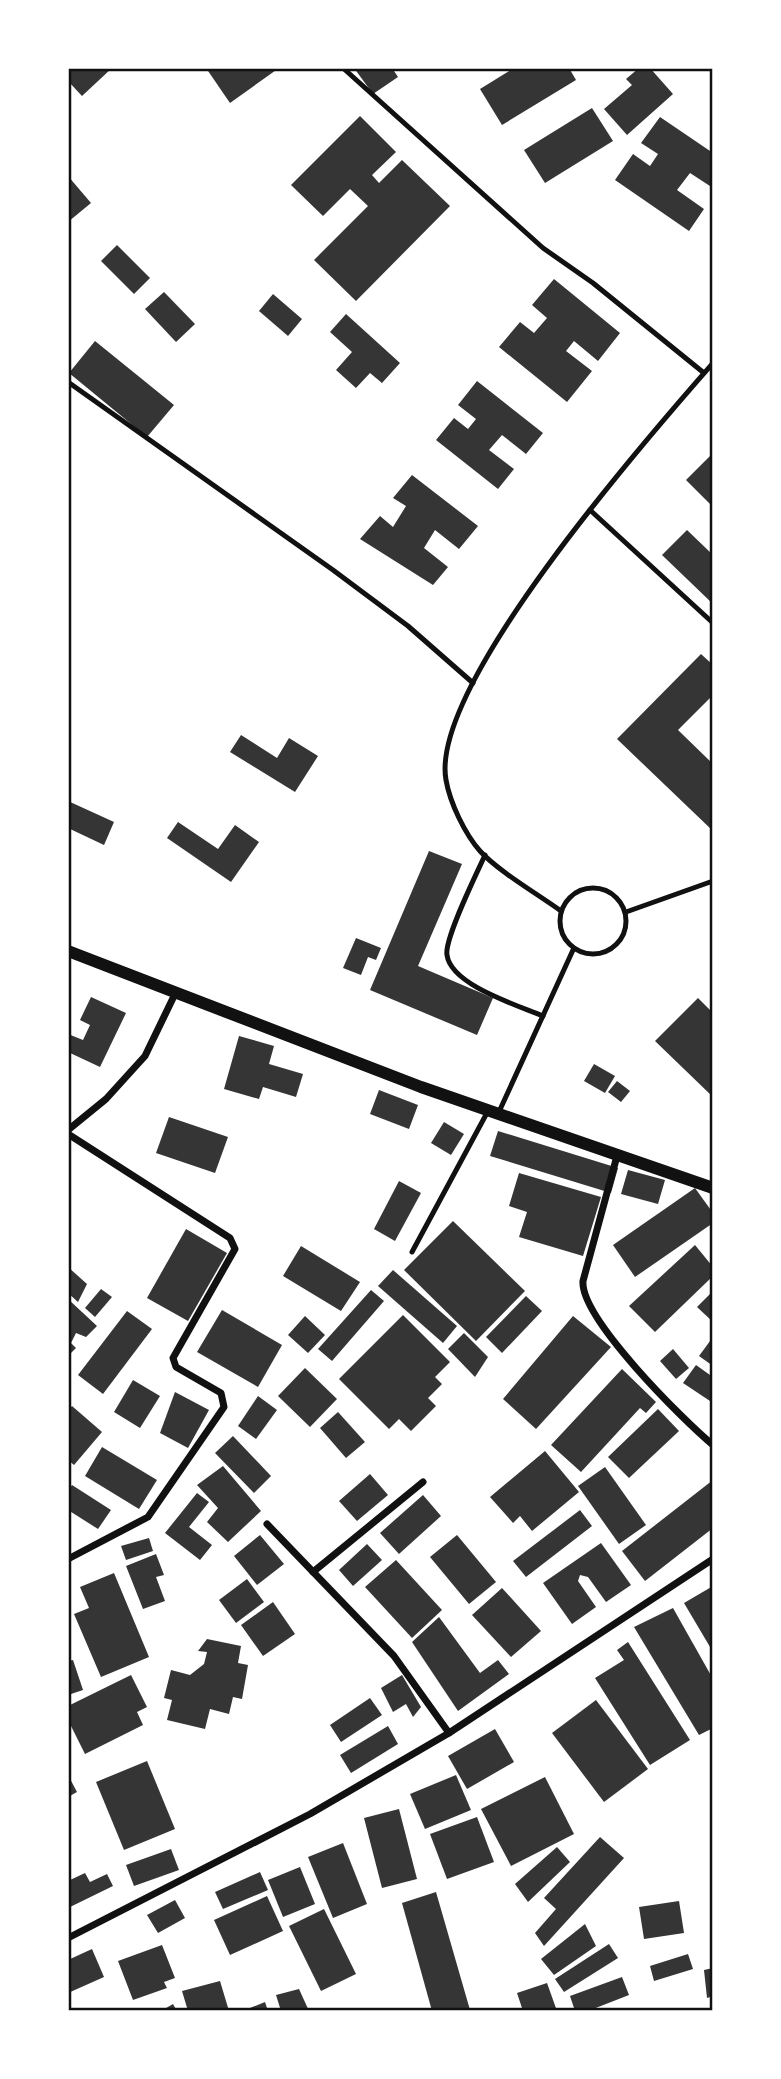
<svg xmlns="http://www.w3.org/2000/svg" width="781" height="2079" viewBox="0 0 781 2079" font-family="'Source Serif 4',serif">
<rect width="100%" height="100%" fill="#fff"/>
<g fill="#353535">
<path d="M68,68H112L82,96L68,81Z"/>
<path d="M206,68H279L230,103Z"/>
<path d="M354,68H392L398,77L373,94Z"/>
<path d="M514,68H569L576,80L502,125L480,89Z"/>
<path d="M639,68H650L673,94L627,135L604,109L632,85L626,79Z"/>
<path d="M592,108L613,141L545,183L524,150Z"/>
<path d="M360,116L396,152L372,175L379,183L402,160L450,206L356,301L314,260L368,206L350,189L323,216L291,185Z"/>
<path d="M660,117L713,153V188L690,173L677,190L704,209L689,231L615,180L633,154L650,166L658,154L641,143Z"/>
<path d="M68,176L91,203L68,222Z"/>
<path d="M117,245L150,278L134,294L101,261Z"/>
<path d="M554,279L620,333L598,361L574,341L566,351L592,371L567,402L499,347L520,322L534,333L547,318L532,305Z"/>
<path d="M164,292L195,324L176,342L145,309Z"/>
<path d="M273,294L302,319L288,336L259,311Z"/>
<path d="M346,314L400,363L382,383L370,373L356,388L336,370L352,352L330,332Z"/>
<path d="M95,341L174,405L147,437L69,373Z"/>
<path d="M477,381L543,433L526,454L502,435L489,450L514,469L498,489L436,440L454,418L468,429L476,419L458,405Z"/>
<path d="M713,453V507L686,480Z"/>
<path d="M412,475L478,526L459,549L435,530L424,548L448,567L433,585L360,539L380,516L393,527L406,506L393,498Z"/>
<path d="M687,530L713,555V604L662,555Z"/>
<path d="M701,654L713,665V695L678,730L713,764V831L617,739Z"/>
<path d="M241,735L277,758L289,738L318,756L295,792L230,752Z"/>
<path d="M68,801L114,822L104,845L68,828Z"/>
<path d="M178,822L218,849L235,825L259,842L231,882L167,838Z"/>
<path d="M429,851L462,864L418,966L493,998L477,1035L370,990Z"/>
<path d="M356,938L381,948L376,960L368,957L361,975L343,968Z"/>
<path d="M91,997L126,1013L100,1067L68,1052V1034L83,1040L90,1025L80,1020Z"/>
<path d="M698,998L713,1013V1097L655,1041Z"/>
<path d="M239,1036L274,1046L269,1064L303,1074L296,1097L263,1087L259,1099L224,1089Z"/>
<path d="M594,1064L615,1076L605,1093L584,1081Z"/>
<path d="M617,1081L630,1091L621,1102L608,1092Z"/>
<path d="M379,1090L418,1105L409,1129L370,1114Z"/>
<path d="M169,1117L228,1137L215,1173L156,1153Z"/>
<path d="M444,1122L464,1134L451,1155L431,1143Z"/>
<path d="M498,1131L618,1168L611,1193L490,1156Z"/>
<path d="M628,1170L665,1180L658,1204L621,1194Z"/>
<path d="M519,1173L601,1197L583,1256L519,1237L527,1212L509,1206Z"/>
<path d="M399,1181L421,1193L395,1241L374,1229Z"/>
<path d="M695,1188L713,1213V1223L635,1277L613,1245Z"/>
<path d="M453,1221L525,1291L476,1341L404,1270Z"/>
<path d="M186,1229L227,1253L188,1321L147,1298Z"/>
<path d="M695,1245L713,1267V1276L655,1332L629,1306Z"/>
<path d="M301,1246L360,1282L341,1311L283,1276Z"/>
<path d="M68,1267L87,1284L78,1302L68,1293Z"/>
<path d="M393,1270L457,1326L443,1343L378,1286Z"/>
<path d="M101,1289L112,1297L95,1317L85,1308Z"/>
<path d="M371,1290L384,1301L332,1361L318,1349Z"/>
<path d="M713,1291V1322L697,1307Z"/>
<path d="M526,1296L542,1311L502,1353L486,1337Z"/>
<path d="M68,1299L97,1326L86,1337L76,1333L71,1343L76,1348L68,1356Z"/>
<path d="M222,1310L282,1345L258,1387L197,1352Z"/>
<path d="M127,1311L152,1329L103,1394L78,1375Z"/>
<path d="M403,1315L450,1362L435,1377L442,1384L428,1398L436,1406L411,1431L399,1419L389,1429L339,1379Z"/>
<path d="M305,1316L325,1335L308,1353L288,1335Z"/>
<path d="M573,1316L611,1347L536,1429L503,1399Z"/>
<path d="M464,1333L488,1357L475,1377L448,1349Z"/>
<path d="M713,1337V1366L699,1356Z"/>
<path d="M673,1349L689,1368L676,1379L660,1361Z"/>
<path d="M696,1365L710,1375L713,1370V1403L683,1383Z"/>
<path d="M305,1368L337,1399L310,1427L278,1396Z"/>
<path d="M622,1369L656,1402L646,1413L640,1408L581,1472L551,1445Z"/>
<path d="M133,1380L160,1396L140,1428L114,1412Z"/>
<path d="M175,1392L209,1410L188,1448L160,1433Z"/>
<path d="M258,1396L277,1410L256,1439L238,1426Z"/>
<path d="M72,1406L102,1432L74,1465L68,1460V1411Z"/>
<path d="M658,1409L679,1431L629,1478L608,1457Z"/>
<path d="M338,1412L365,1442L346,1458L320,1428Z"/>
<path d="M233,1436L271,1476L254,1493L215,1453Z"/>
<path d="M102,1447L157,1480L139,1509L85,1476Z"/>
<path d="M545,1451L579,1492L532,1531L520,1516L513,1523L490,1497Z"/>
<path d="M223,1466L261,1511L228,1542L207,1522L218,1508L197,1485Z"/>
<path d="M605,1467L646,1525L619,1544L578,1486Z"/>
<path d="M370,1474L388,1495L357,1521L339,1501Z"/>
<path d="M713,1480V1528L645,1581L622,1551Z"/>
<path d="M72,1485L111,1510L98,1529L68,1510V1491Z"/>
<path d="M197,1493L209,1502L189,1527L212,1545L200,1560L165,1533Z"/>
<path d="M423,1495L441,1516L399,1554L380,1533Z"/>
<path d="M580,1510L592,1526L526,1577L513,1561Z"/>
<path d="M260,1535L284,1564L257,1585L234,1556Z"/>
<path d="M457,1535L496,1582L469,1604L430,1557Z"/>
<path d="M149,1538L153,1551L126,1560L121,1546Z"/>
<path d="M601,1543L631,1585L606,1602L588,1577L580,1575L578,1581L596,1607L572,1624L543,1583Z"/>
<path d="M367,1544L382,1560L353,1586L339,1570Z"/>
<path d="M156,1554L164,1575L156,1577L165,1601L143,1609L126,1566Z"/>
<path d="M396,1560L442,1610L412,1638L365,1587Z"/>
<path d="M114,1573L149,1657L101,1677L74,1614L89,1608L80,1587Z"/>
<path d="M247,1579L264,1602L236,1623L219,1600Z"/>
<path d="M713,1586V1652L684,1603Z"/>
<path d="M502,1588L541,1631L511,1657L472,1615Z"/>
<path d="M273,1602L295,1634L263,1656L241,1625Z"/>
<path d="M673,1608L713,1679V1728L699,1735L634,1627Z"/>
<path d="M439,1617L480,1673L498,1660L509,1674L458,1711L412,1642Z"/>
<path d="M207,1639L241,1646L238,1663L248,1665L242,1699L233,1697L229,1714L210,1709L205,1729L167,1720L172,1700L164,1698L171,1670L190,1675L204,1664L207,1652L198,1651Z"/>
<path d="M628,1642L690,1740L650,1765L595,1678L624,1660L617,1650Z"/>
<path d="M73,1660L83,1690L68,1695V1661Z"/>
<path d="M131,1675L147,1707L137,1712L143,1725L85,1754L68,1720V1706Z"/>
<path d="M402,1675L421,1707L413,1717L406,1704L393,1712L381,1688Z"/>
<path d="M370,1698L382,1715L341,1742L330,1725Z"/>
<path d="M596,1700L648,1769L604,1802L552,1733Z"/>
<path d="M388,1726L398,1744L351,1773L340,1755Z"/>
<path d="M495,1729L514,1762L467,1789L448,1756Z"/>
<path d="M147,1761L175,1829L124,1850L96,1782Z"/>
<path d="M68,1775L77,1792L68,1797Z"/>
<path d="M456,1775L471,1810L425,1829L410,1794Z"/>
<path d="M545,1777L574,1834L511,1866L481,1809Z"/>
<path d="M399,1809L417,1879L382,1888L364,1818Z"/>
<path d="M477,1817L494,1862L447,1879L430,1834Z"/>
<path d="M600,1837L624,1858L544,1946L535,1933L556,1909L544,1898Z"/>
<path d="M343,1843L367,1904L333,1918L308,1857Z"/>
<path d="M557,1847L570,1862L528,1902L515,1884Z"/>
<path d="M171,1849L179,1870L134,1886L126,1865Z"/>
<path d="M300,1867L315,1904L283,1917L268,1880Z"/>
<path d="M260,1872L268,1890L223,1909L215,1892Z"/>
<path d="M85,1873L90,1882L107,1874L113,1886L68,1908V1881Z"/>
<path d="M436,1892L470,2010L432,2011L402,1903Z"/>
<path d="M267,1896L283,1931L230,1955L214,1920Z"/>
<path d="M175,1900L185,1918L158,1933L147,1915Z"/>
<path d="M679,1901L684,1933L644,1939L639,1907Z"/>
<path d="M324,1909L356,1974L321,1991L289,1926Z"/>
<path d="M585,1924L596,1946L554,1975L541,1959Z"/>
<path d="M609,1944L618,1958L564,1992L555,1979Z"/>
<path d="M162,1945L175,1978L164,1982L167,1988L133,2000L118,1961Z"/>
<path d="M92,1949L104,1977L68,1993V1960Z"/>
<path d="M688,1954L693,1969L654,1981L650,1966Z"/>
<path d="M713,1968V1996L707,1998L704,1970Z"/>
<path d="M622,1977L629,1995L588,2011H575L570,1996Z"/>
<path d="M220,1981L229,2011H188L182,1991Z"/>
<path d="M547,1983L557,2011H523L517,1993Z"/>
<path d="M299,1989L309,2011H281L276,1995Z"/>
<path d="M265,2002L268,2011H251L250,2008Z"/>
<path d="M173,2004L177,2011H161Z"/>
</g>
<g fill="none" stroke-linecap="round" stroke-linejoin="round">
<g stroke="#111" stroke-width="5">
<path d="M343,68L543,248L593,283L704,373"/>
<path d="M68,382L333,570L408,626L473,683"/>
<path d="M590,510L713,623"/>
<path d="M485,855C477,873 444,939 447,955C451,985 517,1005 543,1016"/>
<circle cx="593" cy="921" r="33"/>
<path d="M561,911C539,895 498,871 480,851C465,834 450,803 446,780C429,686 648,437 713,363"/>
<path d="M626,912L713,881"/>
<path d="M498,1114L573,950"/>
<path d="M412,1252L488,1111"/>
</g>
<g stroke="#111" stroke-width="7">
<path d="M68,1130L106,1099L145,1056L175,994"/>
<path d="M68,1134L230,1238L235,1249L173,1358L176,1367L221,1393L224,1407L148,1517L68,1559"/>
<path d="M617,1156L583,1281C580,1318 683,1420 713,1445"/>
<path d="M267,1524L394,1656L449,1733"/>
<path d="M313,1572L423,1482"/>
<path d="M68,1938L310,1814L449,1733L713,1559"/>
</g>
<path stroke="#111" stroke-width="12" d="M68,951L421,1087L713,1188"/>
</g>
<rect width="781" height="2079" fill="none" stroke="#ffffff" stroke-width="140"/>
<rect x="70" y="70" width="641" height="1939" fill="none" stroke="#111" stroke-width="2.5"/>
</svg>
